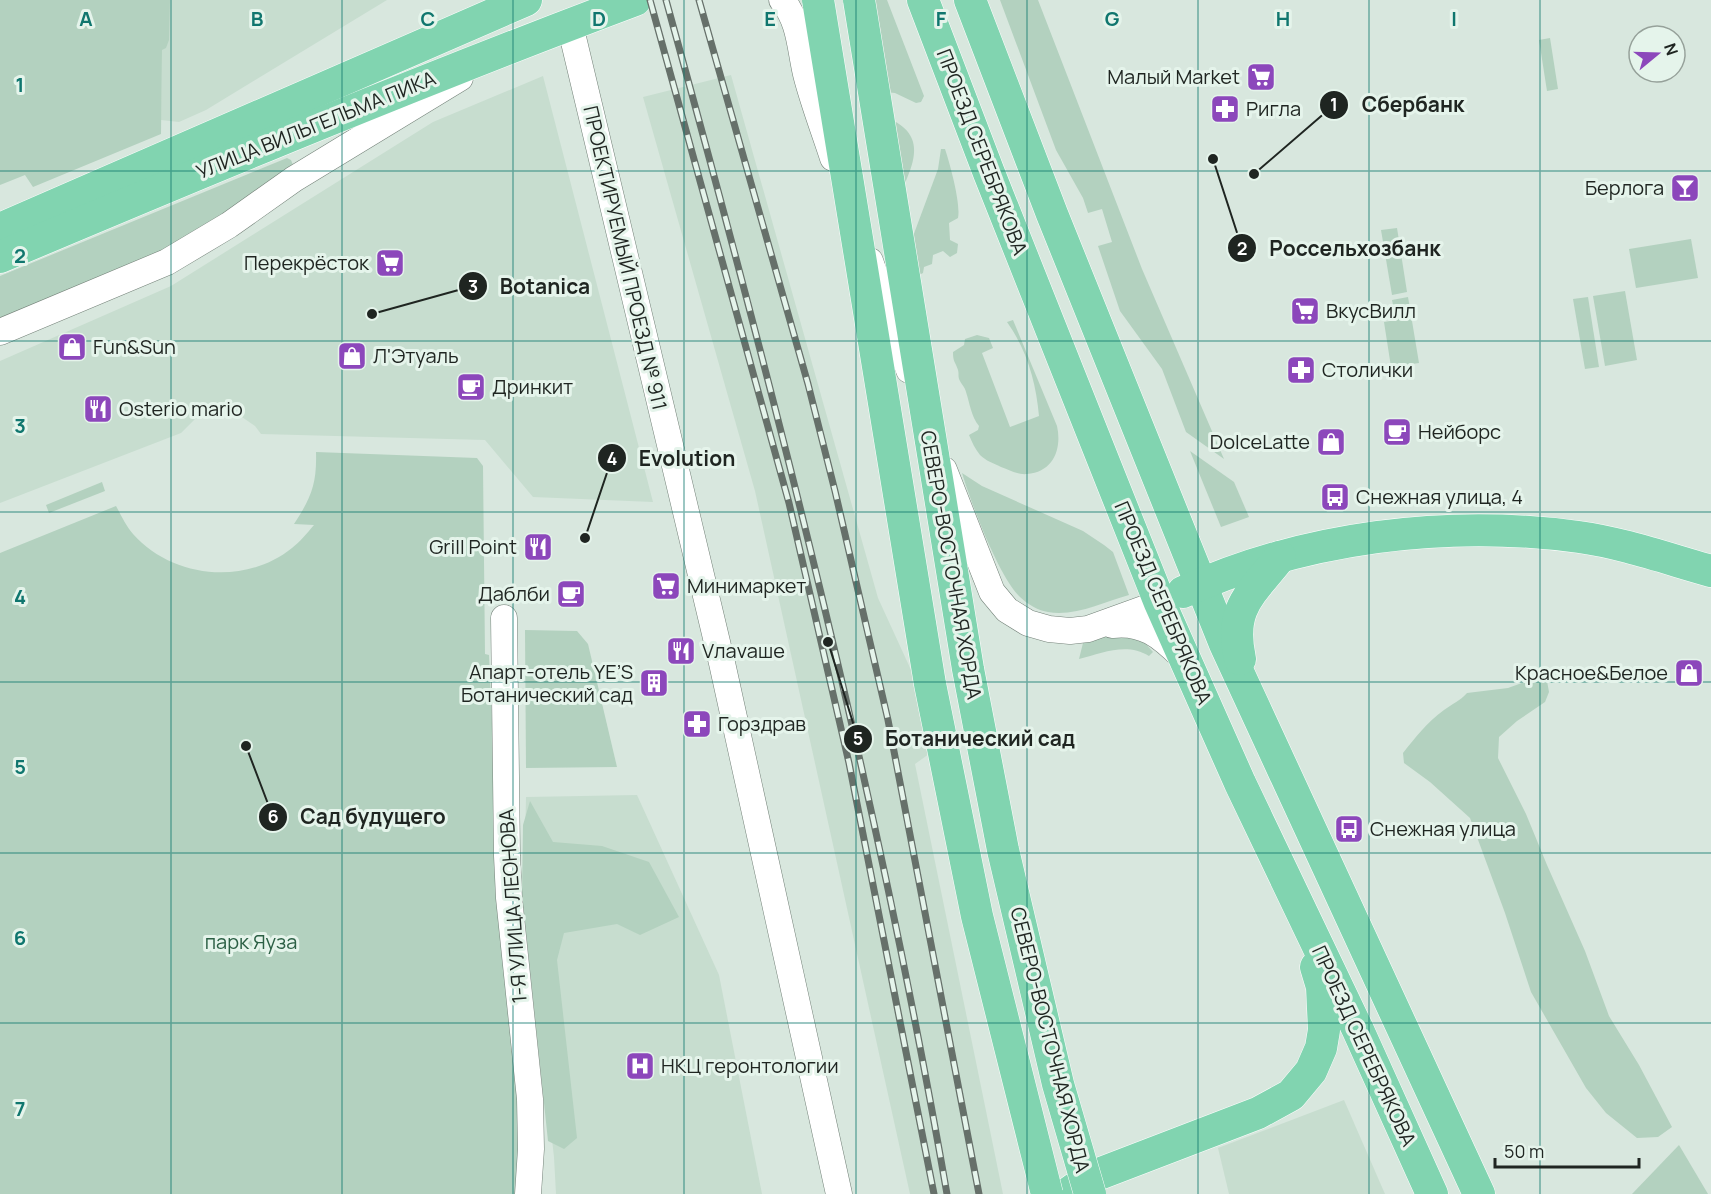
<svg xmlns="http://www.w3.org/2000/svg" width="1711" height="1194" viewBox="0 0 1711 1194" font-family="Manrope,sans-serif">
<rect width="100%" height="100%" fill="#d8e7de"/>
<g fill="#c7ddcf">
<path d="M162,0H387L206,110L179,122L161,120Z"/>
<path d="M731,75L878,598L911,670L954,736L915,764L1003,1194H910L755,491L643,97Z"/>
<path d="M543,76L653,502L533,497L485,440L261,434L255,426L239,415L222,412L204,415L195,419L181,433L0,503V361L171,286L433,122Z"/>
<path d="M637,795L719,975L762,1194H556L554,1157L524,891L526,797Z"/>
<path d="M1344,1100L1385,1194H1229L1218,1148Z"/>
</g>
<g fill="#b3d1bf">
<path d="M0,0H170L169,40L166,48L162,50L161,134L33,187L25,175L0,185Z"/>
<path d="M864,0H887L924,96L921,102L916,103L895,93L876,91Z"/>
<path d="M1000,0H1038L1142,269L1224,459L1186,432L1162,369L1120,311L1098,246L1112,242L1102,209L1088,213L1083,198L1056,150Z"/>
<path d="M1550,38L1558,89L1547,91L1539,40Z"/>
<path d="M894,121C930,140 909,172 898,200Z"/>
<path d="M941,149H945C950,164 961,204 958,218L949,223L950,240L958,244L957,253L950,257L943,251L933,255L932,264L924,267L923,273L919,275L909,247L938,169Z"/>
<path d="M287,158L291,160L293,165L211,223L161,252L0,322V276Z"/>
<path d="M1397,228L1407,292L1392,295L1381,230Z"/>
<path d="M1691,239L1698,278L1636,288L1629,249Z"/>
<path d="M1625,291L1637,360L1605,366L1593,296Z"/>
<path d="M1408,297L1419,363L1391,367L1384,322L1396,320L1392,300Z"/>
<path d="M1588,297L1599,367L1585,369L1573,299Z"/>
<path d="M1013,320L1057,426C1062,448 1054,472 1027,474C1018,475 1009,470 1001,467C993,463 986,461 980,455C975,449 972,442 969,435L978,430L979,426C971,416 970,404 966,392C965,387 961,384 959,379C958,376 959,373 958,370C955,361 953,362 953,352L964,345L965,339L977,335L989,338L993,348L982,353L1010,427L1039,416C1036,382 1027,350 1007,322Z"/>
<path d="M1190,451L1234,482L1249,517L1221,527Z"/>
<path d="M316,452L477,458L483,466L485,654L489,655L497,837L520,1124L516,1194H0V553L116,506C121,515 126,526 133,534C172,578 245,586 292,548C300,542 307,533 314,525L294,524C311,498 317,484 316,452Z"/>
<path d="M962,473L982,486L1083,531L1104,545L1113,552L1129,595C1104,602 1074,617 1048,612C1039,611 1027,604 1020,597C999,577 971,503 962,473Z"/>
<path d="M102,482L105,491L49,513L46,505Z"/>
<path d="M525,630L577,631L588,644L617,767L526,768Z"/>
<path d="M1124,633L1145,643L1153,652L1149,656C1127,642 1102,653 1079,659L1083,643L1089,639Z"/>
<path d="M1536,678L1547,681L1549,692L1545,702L1517,721L1499,737L1498,758L1526,814L1547,865L1585,951L1609,1016L1639,1065L1672,1127L1658,1137L1637,1138L1606,1113L1586,1088L1531,992L1505,913L1470,818L1430,782L1404,763L1403,753C1415,738 1427,722 1444,710C1452,704 1460,701 1467,693L1508,688Z"/>
<path d="M530,801L553,842L602,846L649,862L679,917L640,935L617,924L564,933L557,960L577,1138L564,1149L548,1141L522,893L523,825Z"/>
<path d="M1679,1145L1708,1194H1632Z"/>
</g>
<g fill="none" stroke-linecap="round" stroke-linejoin="round">
<g stroke="#748279" stroke-width="27">
<g id="minor">
<path d="M782,0C800,21 800,49 806,74C813,102 824,130 833,158"/>
<path d="M570,25L722,663L839,1194"/>
<path d="M870,261L909,370"/>
<path d="M0,332L167,262L229,225L294,179L460,78"/>
<path d="M944,470L992,592L1007,610L1028,623L1049,629L1070,631L1088,629L1160,603"/>
<path d="M504,618L507,856L509,898L530,1099L531,1149L528,1194"/>
<path d="M1112,625C1143,621 1161,636 1182,657"/>
</g>
</g>
<g stroke="#fff" stroke-width="33">
<g id="major">
<path d="M923,0L989,173L1160,603L1240,783L1358,1030L1432,1194"/>
<path d="M970,0L1052,214L1225,644L1479,1194"/>
<path d="M0,229L526,0"/>
<path d="M0,257C211,168 421,80 635,0"/>
<path d="M1183,592C1303,537 1447,519 1579,537C1623,543 1668,559 1711,571"/>
<path d="M1240,659C1229,608 1250,595 1280,557"/>
<path d="M1067,1194L1091,1177L1258,1113L1291,1095L1311,1071L1321,1048L1324,1030L1322,987L1316,967"/>
</g>
</g>
<use href="#minor" stroke="#fff" stroke-width="26"/>
<use href="#major" stroke="#81d4b0" stroke-width="32"/>
<g stroke="#66706a" stroke-width="7">
<g id="rail">
<path d="M650,0L789,503L849,763L934,1194"/>
<path d="M666,0C775,394 877,791 947,1194"/>
<path d="M699,0L808,384L835,491L888,720L979,1194"/>
</g>
</g>
<use href="#rail" stroke="#e5f4eb" stroke-width="4.5" stroke-dasharray="14" stroke-linecap="butt"/>
<g stroke="#fff" stroke-width="33" stroke-linecap="butt">
<g id="major-bridge">
<path d="M818,0L930,684L977,916L1047,1194"/>
<path d="M859,0L968,669L1003,850L1058,1084L1090,1194"/>
</g>
</g>
<use href="#major-bridge" stroke="#81d4b0" stroke-width="32"/>
</g>
<path fill="none" stroke="#0f766e" stroke-width="1.5" stroke-opacity="0.55" d="M171,0V1194M342,0V1194M513,0V1194M684,0V1194M856,0V1194M1027,0V1194M1198,0V1194M1369,0V1194M1540,0V1194M0,171H1711M0,341H1711M0,512H1711M0,682H1711M0,853H1711M0,1023H1711"/>
<defs>
<g id="supermarket-square" transform="scale(1.5)"><rect x="-9" y="-9" width="18" height="18" rx="4" fill="#8c47bb" stroke="#e5f4eb"/><path d="M-6-5.5h2.5l.6 2H6L4.5 2H-2.5L-4.4-4H-6ZM-1.5 3.2a1.3 1.3 0 1 0 .1 0ZM3 3.2a1.3 1.3 0 1 0 .1 0Z" fill="#fff"/></g>
<g id="pharmacy-square" transform="scale(1.5)"><rect x="-9" y="-9" width="18" height="18" rx="4" fill="#8c47bb" stroke="#e5f4eb"/><path d="M-2-6h4v4h4v4h-4v4h-4v-4h-4v-4h4Z" fill="#fff"/></g>
<g id="bar-square" transform="scale(1.5)"><rect x="-9" y="-9" width="18" height="18" rx="4" fill="#8c47bb" stroke="#e5f4eb"/><path d="M-6-5H6L.8 .8V4.5H3.5V6h-7V4.5H-.8V.8Z" fill="#fff"/></g>
<g id="shop-square" transform="scale(1.5)"><rect x="-9" y="-9" width="18" height="18" rx="4" fill="#8c47bb" stroke="#e5f4eb"/><path d="M-5-2.5h2.3a2.7 3.5 0 0 1 5.4 0H5L5.5 6h-11ZM-1.5-2.5h3a1.5 2.3 0 0 0-3 0Z" fill="#fff"/></g>
<g id="cafe-square" transform="scale(1.5)"><rect x="-9" y="-9" width="18" height="18" rx="4" fill="#8c47bb" stroke="#e5f4eb"/><path d="M-5.5-4.5H6V0H3Q3 3.5 0 3.5H-2.5Q-5.5 3.5-5.5 0ZM3-3.2v2h1.7v-2ZM-6 4.5H4V6H-6Z" fill="#fff"/></g>
<g id="restaurant-square" transform="scale(1.5)"><rect x="-9" y="-9" width="18" height="18" rx="4" fill="#8c47bb" stroke="#e5f4eb"/><path d="M-5-6h1v4h1v-4h1v4h1v-4h1v5L-1.5 .5V6h-2V.5L-5-1ZM5-6V6H3V1.5H1.5Q1.5-4 5-6Z" fill="#fff"/></g>
<g id="bus-square" transform="scale(1.5)"><rect x="-9" y="-9" width="18" height="18" rx="4" fill="#8c47bb" stroke="#e5f4eb"/><path d="M-5-6H5V4H4V6H2V4H-2V6H-4V4H-5ZM-3.5-4V0h7V-4ZM-3.5 1.2v1.5H-2V1.2ZM2 1.2v1.5H3.5V1.2Z" fill="#fff"/></g>
<g id="building-square" transform="scale(1.5)"><rect x="-9" y="-9" width="18" height="18" rx="4" fill="#8c47bb" stroke="#e5f4eb"/><path d="M-4-6H4V6H1V3H-1V6H-4ZM-2.5-4.3h1.7v1.8h-1.7ZM.8-4.3h1.7v1.8H.8ZM-2.5-1h1.7V.8h-1.7ZM.8-1h1.7V.8H.8Z" fill="#fff"/></g>
<g id="hospital-square" transform="scale(1.5)"><rect x="-9" y="-9" width="18" height="18" rx="4" fill="#8c47bb" stroke="#e5f4eb"/><path d="M-5-5h3v3.5h4V-5h3V5h-3V1.5h-4V5h-3Z" fill="#fff"/></g>
</defs>
<g fill-rule="evenodd">
<use href="#supermarket-square" x="1261" y="77"/>
<use href="#pharmacy-square" x="1225" y="109"/>
<use href="#bar-square" x="1685" y="188"/>
<use href="#supermarket-square" x="390" y="263"/>
<use href="#supermarket-square" x="1305" y="311"/>
<use href="#shop-square" x="72" y="347"/>
<use href="#shop-square" x="352" y="356"/>
<use href="#pharmacy-square" x="1301" y="370"/>
<use href="#cafe-square" x="471" y="387"/>
<use href="#restaurant-square" x="98" y="409"/>
<use href="#cafe-square" x="1397" y="432"/>
<use href="#shop-square" x="1331" y="442"/>
<use href="#bus-square" x="1335" y="497"/>
<use href="#restaurant-square" x="538" y="547"/>
<use href="#supermarket-square" x="666" y="586"/>
<use href="#cafe-square" x="571" y="594"/>
<use href="#restaurant-square" x="681" y="651"/>
<use href="#shop-square" x="1689" y="673"/>
<use href="#building-square" x="654" y="683"/>
<use href="#pharmacy-square" x="697" y="724"/>
<use href="#bus-square" x="1349" y="829"/>
<use href="#hospital-square" x="640" y="1066"/>
</g>
<g text-anchor="middle" stroke-width="6" stroke-linejoin="round" paint-order="stroke">
<g font-size="20" fill="#1f2521" stroke="#e5f4eb" text-anchor="start">
<text x="1240" y="84" text-anchor="end">Малый Market</text>
<text x="1246" y="116">Ригла</text>
<text x="1664" y="195" text-anchor="end">Берлога</text>
<text x="369" y="270" text-anchor="end">Перекрёсток</text>
<text x="1326" y="318">ВкусВилл</text>
<text x="93" y="354">Fun&amp;Sun</text>
<text x="373" y="363">Л'Этуаль</text>
<text x="1322" y="377">Столички</text>
<text x="492" y="394">Дринкит</text>
<text x="119" y="416">Osterio mario</text>
<text x="1418" y="439">Нейборс</text>
<text x="1310" y="449" text-anchor="end">DolceLatte</text>
<text x="1356" y="504">Снежная улица, 4</text>
<text x="517" y="554" text-anchor="end">Grill Point</text>
<text x="687" y="593">Минимаркет</text>
<text x="550" y="601" text-anchor="end">Даблби</text>
<text x="702" y="658">Vлаvаше</text>
<text x="633" y="679" text-anchor="end">Апарт-отель YE’S<tspan x="633" dy="23">Ботанический сад</tspan></text>
<text x="1668" y="680" text-anchor="end">Красное&amp;Белое</text>
<text x="718" y="731">Горздрав</text>
<text x="1370" y="836">Снежная улица</text>
<text x="661" y="1073">НКЦ геронтологии</text>
</g>
<g font-size="20" fill="#1f2521" stroke="#e5f4eb">
<text transform="translate(316 125) rotate(-22)" y="7">УЛИЦА ВИЛЬГЕЛЬМА ПИКА</text>
<text transform="translate(982 152) rotate(69)" y="7">ПРОЕЗД СЕРЕБРЯКОВА</text>
<text transform="translate(625 258) rotate(77)" y="7">ПРОЕКТИРУЕМЫЙ ПРОЕЗД № 911</text>
<text transform="translate(951 565) rotate(80)" y="7">СЕВЕРО-ВОСТОЧНАЯ ХОРДА</text>
<text transform="translate(1163 603) rotate(67)" y="7">ПРОЕЗД СЕРЕБРЯКОВА</text>
<text transform="translate(513 906) rotate(-94)" y="7">1-Я УЛИЦА ЛЕОНОВА</text>
<text transform="translate(1050 1040) rotate(76)" y="7">СЕВЕРО-ВОСТОЧНАЯ ХОРДА</text>
<text transform="translate(1364 1046) rotate(65)" y="7">ПРОЕЗД СЕРЕБРЯКОВА</text>
</g>
<g font-size="20" fill="#2c6045" stroke="#e5f4eb">
<text x="251" y="949">парк Яуза</text>
</g>
</g>
<g font-size="20" text-anchor="middle" font-weight="bold" fill="#0f766e" stroke="#e5f4eb" stroke-width="6" stroke-linejoin="round" paint-order="stroke">
<text x="86" y="26">A</text>
<text x="257" y="26">B</text>
<text x="428" y="26">C</text>
<text x="599" y="26">D</text>
<text x="770" y="26">E</text>
<text x="941" y="26">F</text>
<text x="1112" y="26">G</text>
<text x="1283" y="26">H</text>
<text x="1454" y="26">I</text>
<text x="20" y="92">1</text>
<text x="20" y="263">2</text>
<text x="20" y="433">3</text>
<text x="20" y="604">4</text>
<text x="20" y="774">5</text>
<text x="20" y="945">6</text>
<text x="20" y="1116">7</text>
</g>
<path fill="none" stroke="#1f2521" stroke-width="2" d="M1254 174L1334 105M1213 159L1242 248M372 314L473 286M585 538L612 458M828 642L858 739M246 746L273 817"/>
<g fill="#1f2521" stroke="#e5f4eb" stroke-width="2">
<circle cx="1254" cy="174" r="6"/>
<circle cx="1213" cy="159" r="6"/>
<circle cx="372" cy="314" r="6"/>
<circle cx="585" cy="538" r="6"/>
<circle cx="828" cy="642" r="6"/>
<circle cx="246" cy="746" r="6"/>
<circle cx="1334" cy="105" r="15"/>
<circle cx="1242" cy="248" r="15"/>
<circle cx="473" cy="286" r="15"/>
<circle cx="612" cy="458" r="15"/>
<circle cx="858" cy="739" r="15"/>
<circle cx="273" cy="817" r="15"/>
</g>
<g font-size="18" text-anchor="middle" font-weight="bold" fill="#fff">
<text x="1334" y="111">1</text>
<text x="1242" y="255">2</text>
<text x="473" y="293">3</text>
<text x="612" y="465">4</text>
<text x="858" y="745">5</text>
<text x="273" y="823">6</text>
</g>
<g font-size="21" text-anchor="middle" font-weight="bold" fill="#1f2521" stroke="#e5f4eb" stroke-width="6" stroke-linejoin="round" paint-order="stroke">
<text x="1413" y="112">Сбербанк</text>
<text x="1355" y="256">Россельхозбанк</text>
<text x="545" y="294">Botanica</text>
<text x="687" y="466">Evolution</text>
<text x="980" y="746">Ботанический сад</text>
<text x="373" y="824">Сад будущего</text>
</g>
<g transform="translate(1657 54) rotate(71)"><circle r="28" fill="#e5f4eb" stroke="#96a19a" stroke-width="1.5"/>
<path d="M0-4.5L10 22L0 15L-10 22Z" fill="#8c47bb"/>
<text y="-9" font-size="16" font-weight="bold" text-anchor="middle" fill="#1f2521">N</text>
</g>
<path d="M1495 1158v9h144v-9" fill="none" stroke="#1f2521" stroke-width="3"/>
<text x="1504" y="1158" font-size="18" fill="#1f2521" stroke="#e5f4eb" stroke-width="4.5" paint-order="stroke">50 m</text>
</svg>
